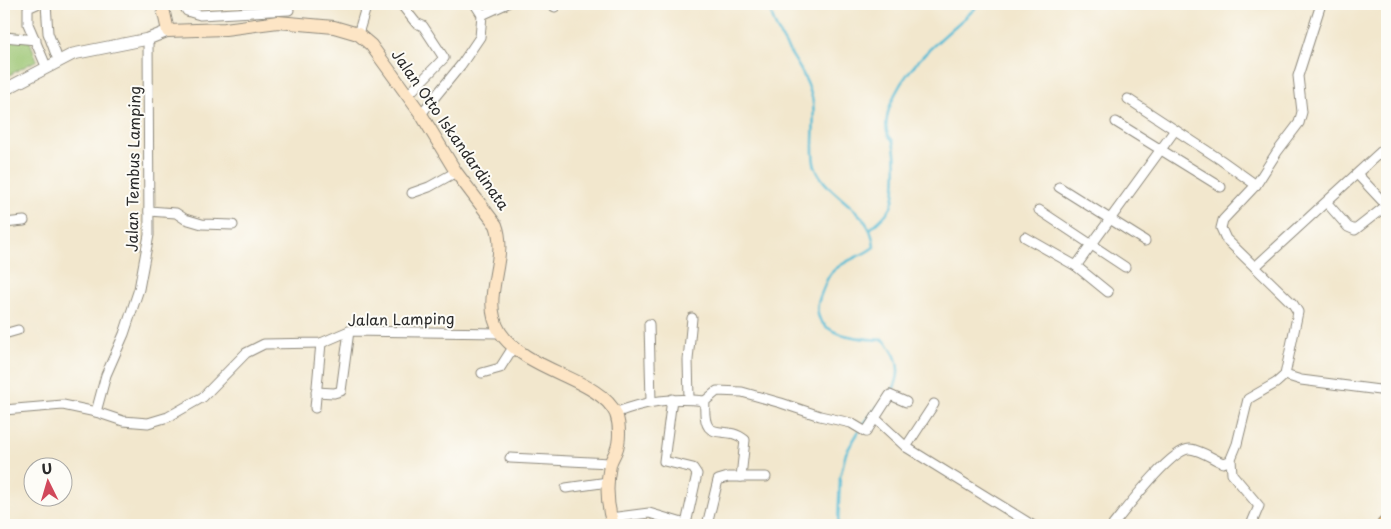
<svg xmlns="http://www.w3.org/2000/svg" width="1391" height="529" viewBox="0 0 1391 529" font-family="'Playpen Sans',sans-serif">
<rect width="100%" height="100%" fill="#fdfcf7"/>
<filter id="ink" filterUnits="userSpaceOnUse"><feTurbulence type="fractalNoise" baseFrequency=".02" numOctaves="2"/><feDisplacementMap in="SourceGraphic" scale="10" xChannelSelector="R" yChannelSelector="G"/><feConvolveMatrix kernelMatrix="1 2 1 2 8 2 1 2 1" color-interpolation-filters="sRGB"/></filter>
<filter id="wash" filterUnits="userSpaceOnUse"><feTurbulence type="fractalNoise" baseFrequency=".0096" numOctaves="4" result="noise"/><feDisplacementMap in="SourceGraphic" scale="20" xChannelSelector="R" yChannelSelector="G"/><feGaussianBlur stdDeviation="1.12" result="paint"/><feColorMatrix in="noise" values="0 0 0 0 0 0 0 0 0 0 0 0 0 0 0 0 0 1.4 0 .05"/><feComposite in="paint" operator="in"/></filter>
<g filter="url(#wash)">
<rect width="100%" height="100%" fill="#f2e7cd"/>
<path fill="#9bc572" stroke="#63784e" d="M4,33L27,34L37,60L4,78Z"/>
<g fill="none" stroke-linecap="round" stroke-linejoin="round">
<g stroke="#57bcd5" stroke-width="2.5">
<path d="M768,4C771,12 773,21 777,29C788,53 805,70 812,97C817,117 809,155 816,169C830,200 872,209 874,247L868,251C856,258 841,262 831,273C826,279 823,290 820,297C805,336 860,339 884,340C899,356 903,374 891,393"/>
<path d="M870,229C877,223 887,215 891,207C897,194 897,156 893,142C891,136 892,141 889,136C884,129 887,114 890,106C905,63 948,34 980,4"/>
<path d="M862,426L878,406"/>
<path d="M838,525L840,477L846,453L859,431"/>
</g>
</g>
</g>
<g filter="url(#ink)">
<g fill="none" stroke-linecap="round" stroke-linejoin="round">
<g stroke="#8e897c" stroke-width="11">
<g id="minor">
<path d="M37,4L28,8V24L46,66"/>
<path d="M46,4L48,33L58,60"/>
<path d="M183,4L187,11L200,15L289,10"/>
<path d="M401,4L416,23L423,26L444,58L407,96"/>
<path d="M550,4L555,7"/>
<path d="M1321,4L1298,76L1302,112L1299,123L1277,152L1256,185L1223,220L1221,228L1226,239L1293,304L1298,312L1285,375L1301,380L1387,391"/>
<path d="M482,15L506,4"/>
<path d="M358,34L367,4"/>
<path d="M4,37L36,40"/>
<path d="M1128,99L1221,160L1256,185"/>
<path d="M421,114L461,65L480,37L482,15L475,4"/>
<path d="M1116,122L1221,187"/>
<path d="M1358,175L1387,206"/>
<path d="M1059,187L1145,241"/>
<path d="M412,193L429,187L456,172"/>
<path d="M1327,203L1348,227L1355,230L1387,205"/>
<path d="M1039,210L1125,267"/>
<path d="M149,211L176,213L185,219L202,224L233,225"/>
<path d="M4,223L24,221"/>
<path d="M1025,237L1076,266L1175,130"/>
<path d="M1076,266L1108,292"/>
<path d="M1255,267L1387,146"/>
<path d="M649,324L651,401"/>
<path d="M4,334L18,330"/>
<path d="M482,373L500,368L514,346"/>
<path d="M316,392L334,393L341,391L349,331"/>
<path d="M672,399L664,461L693,468L697,474L686,524"/>
<path d="M689,399L688,360L692,318"/>
<path d="M315,408L321,343"/>
<path d="M4,410L63,405L96,412L123,421L148,423L168,417L203,397L246,353L264,344L321,343L349,331L501,333"/>
<path d="M96,412L106,375L124,334L139,289L149,235L148,39"/>
<path d="M615,413C646,401 673,397 705,401"/>
<path d="M876,419L906,447L1032,525"/>
<path d="M906,447L934,404"/>
<path d="M510,458L610,463"/>
<path d="M1231,459L1232,474L1259,506L1251,525"/>
<path d="M741,477L745,440C724,422 702,448 705,401L717,391L742,392L781,403L820,416L851,423L866,432L890,395L906,402"/>
<path d="M566,488L608,482"/>
<path d="M610,518L649,513L689,525"/>
<path d="M707,525L718,480L728,477H766"/>
<path d="M1113,525C1125,510 1172,448 1190,449C1201,450 1213,459 1223,463L1230,461L1237,444L1248,399L1276,383L1285,375"/>
</g>
</g>
<g stroke="#8e897c" stroke-width="13">
<path id="tertiary" d="M4,90L73,54L148,39L168,31"/>
</g>
<g stroke="#8e897c" stroke-width="14">
<path id="secondary" d="M162,4L168,31L225,29L278,22L334,27L358,34L371,45L421,114L456,172L496,225C509,260 479,298 500,332C526,372 600,378 616,414C620,425 620,441 616,451C614,456 611,460 610,465C606,485 607,506 613,525"/>
</g>
<g stroke="#8e897c" stroke-width="16">
<path id="primary" d="M1384,525L1387,522"/>
</g>
<use href="#minor" stroke="#fff" stroke-width="9"/>
<use href="#tertiary" stroke="#fff" stroke-width="11"/>
<use href="#secondary" stroke="#fde5c5" stroke-width="12"/>
<use href="#primary" stroke="#fabe6e" stroke-width="14"/>
</g>
</g>
<g text-anchor="middle" stroke-width="4" stroke-linejoin="round" paint-order="stroke">
<g font-size="15" fill="#2b2b2b" stroke="#fdfcf7">
<text transform="translate(450 130) rotate(55)" y="5">Jalan Otto Iskandardinata</text>
<text transform="translate(134 169) rotate(-89)" y="5">Jalan Tembus Lamping</text>
<text transform="translate(401 320) rotate(-1)" y="5">Jalan Lamping</text>
</g>
</g>
<rect width="1391" height="529" fill="none" stroke="#fdfcf7" stroke-width="20"/>
<g transform="translate(48 482) rotate(355)"><circle r="24" fill="#fdfcf7" stroke="#a9a8a5"/>
<path d="M0-4L9 19L0 12L-9 19Z" fill="#d1495b"/>
<text y="-8" font-size="14" font-weight="bold" text-anchor="middle" fill="#2b2b2b">U</text>
</g>
</svg>
